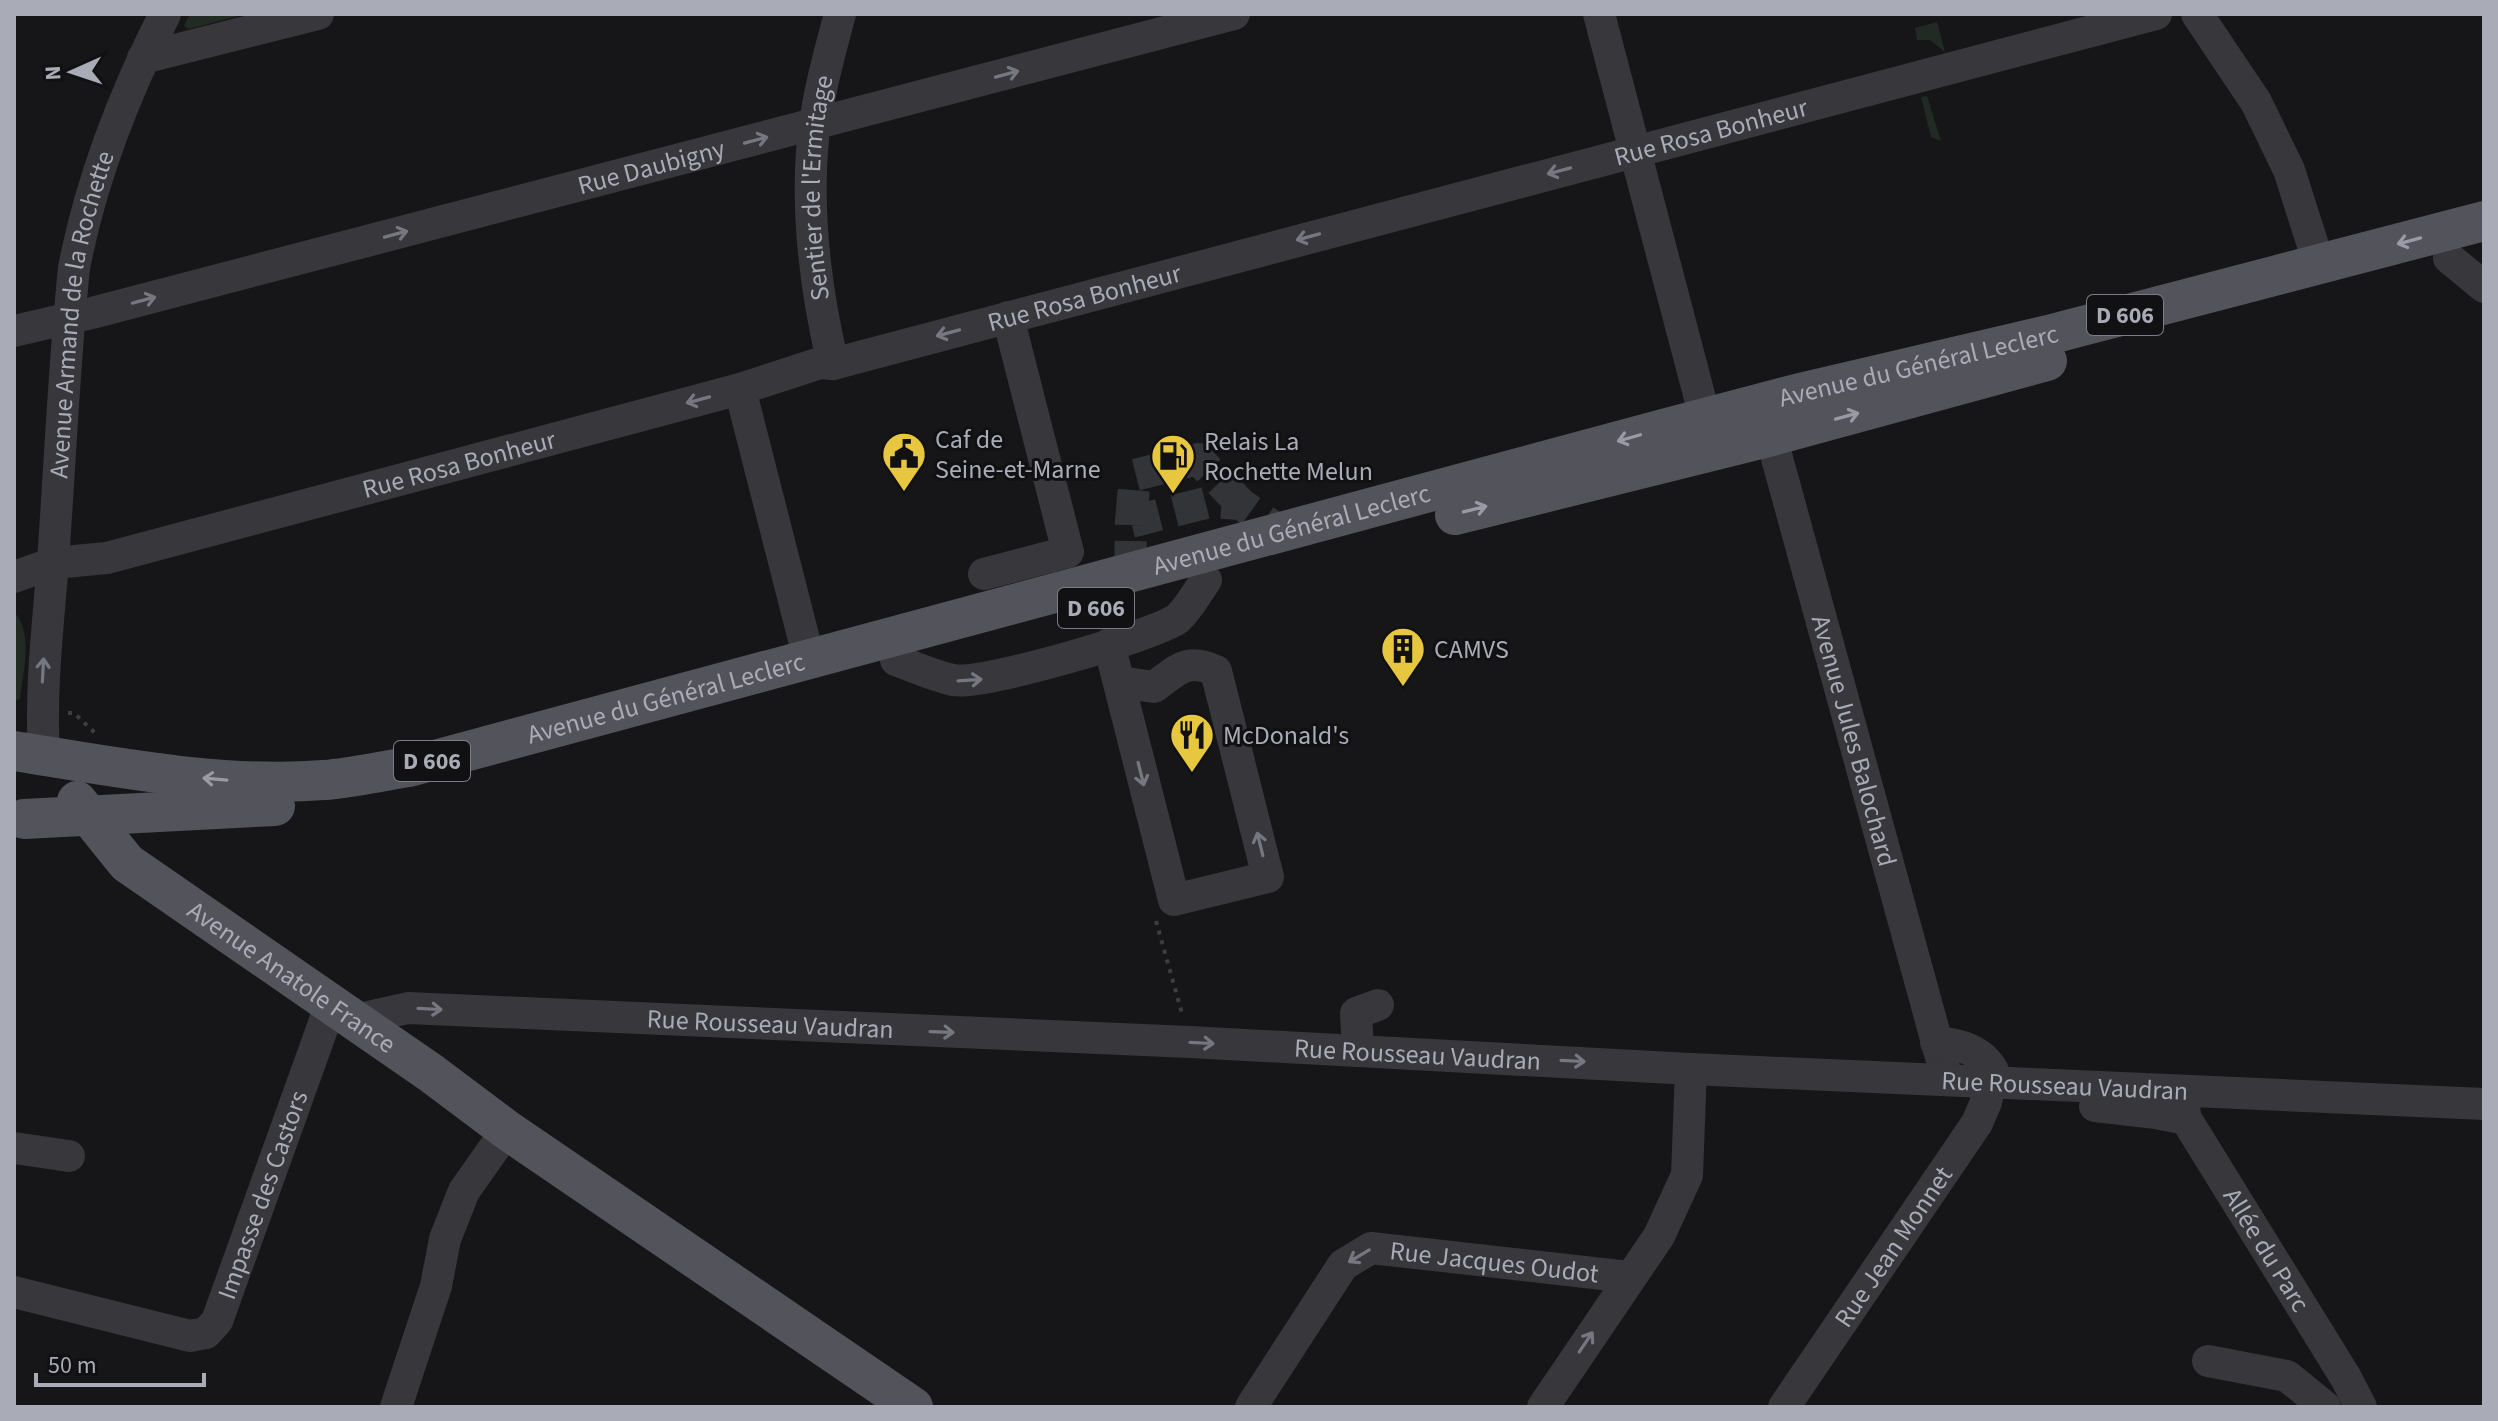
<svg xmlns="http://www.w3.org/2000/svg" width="2498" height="1421" viewBox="0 0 2498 1421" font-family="'Source Sans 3',sans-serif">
<rect width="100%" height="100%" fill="#161618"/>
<g fill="#222a24">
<path d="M190,14H246L189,29L184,26Z"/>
<path d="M1937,22L1945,52L1930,40H1917L1915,28Z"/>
<path d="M1927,96L1941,141L1931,137L1921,97Z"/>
<path d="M14,612C34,634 23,671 20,699L14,701Z"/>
</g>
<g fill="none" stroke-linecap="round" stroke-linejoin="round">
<g stroke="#333438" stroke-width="32" stroke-dasharray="32 16" stroke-linecap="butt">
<path d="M1131,522L1135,475L1198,459L1241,504"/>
<path d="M1130,573L1131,522L1209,502L1241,504L1282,533"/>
</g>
<g stroke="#3d3e43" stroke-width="4" stroke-dasharray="4 6" stroke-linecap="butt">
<path d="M68,713H74L95,733"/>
<path d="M1156,921L1183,1017"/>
</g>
<g stroke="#37373c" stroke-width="32">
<path d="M1599,14L1711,440"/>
<path d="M2197,14L2256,102L2289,170L2319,264"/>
<path d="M143,58L318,14"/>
<path d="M2449,258L2484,287"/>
<path id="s1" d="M14,331L92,313L1234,14"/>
<path id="s2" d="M833,364C817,296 807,221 812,151C815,105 828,59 840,14"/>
<path d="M740,389L809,659"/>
<path id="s3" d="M1767,414L1777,458L1947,1079"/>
<path d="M984,574L1068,552L1008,317"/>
<path id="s4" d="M14,577L53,563L107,558L740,389L820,363L833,364L2156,14"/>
<path d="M1109,644L1174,900L1268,877L1216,671C1186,657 1178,670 1154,687L1119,682"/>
<path d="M896,660C914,667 934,676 953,680C981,686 1152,636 1177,619C1188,610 1198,591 1206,580"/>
<path id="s5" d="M44,756C40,690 48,626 53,561C60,463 64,365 74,268C91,179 124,95 165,14"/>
<path id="s6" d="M354,1020L408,1008L1190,1042L1691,1069L2484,1104"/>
<path d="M1358,1051L1356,1013L1378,1005"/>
<path id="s7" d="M2184,1091L2183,1103L2186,1119L2346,1378L2361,1407"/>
<path d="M2095,1106L2156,1113L2186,1119"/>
<path d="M14,1148L69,1156"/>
<path id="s8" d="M14,1292L190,1336L206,1333L217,1321L331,1004"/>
<path d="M2208,1361L2287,1376L2325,1407"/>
<path d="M396,1407L436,1286L445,1239L464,1191L507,1130"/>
<path id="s9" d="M1251,1407L1343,1265L1371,1248L1629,1277"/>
<path d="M1543,1407L1659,1236L1687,1175L1691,1069"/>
<path id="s10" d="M1784,1407L1977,1123L1986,1102L1993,1071C1982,1050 1959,1044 1936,1042"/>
</g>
<g stroke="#53545b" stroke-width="40">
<path d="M1455,515L1772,436L2047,361"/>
<path id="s11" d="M14,751C117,767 220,788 324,780C353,778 381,771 409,767L1663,429L1796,394L2048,335L2484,221"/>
<path id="s12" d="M77,801L127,863L431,1073L507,1130L913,1407"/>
<path d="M24,819L275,806"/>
</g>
</g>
<defs><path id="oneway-shaft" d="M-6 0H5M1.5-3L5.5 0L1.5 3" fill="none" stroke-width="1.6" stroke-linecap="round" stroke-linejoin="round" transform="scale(2)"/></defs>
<g stroke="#767780">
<use href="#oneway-shaft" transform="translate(1007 74) rotate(-15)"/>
<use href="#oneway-shaft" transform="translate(756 140) rotate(-15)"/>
<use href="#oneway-shaft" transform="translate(1559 171) rotate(165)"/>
<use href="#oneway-shaft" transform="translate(396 234) rotate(-15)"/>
<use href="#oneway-shaft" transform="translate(1308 237) rotate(165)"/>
<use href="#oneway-shaft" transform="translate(144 300) rotate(-15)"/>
<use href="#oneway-shaft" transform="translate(948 333) rotate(165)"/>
<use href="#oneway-shaft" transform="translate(698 400) rotate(165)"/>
<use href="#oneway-shaft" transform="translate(43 670) rotate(-87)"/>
<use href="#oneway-shaft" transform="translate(970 680) rotate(-4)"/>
<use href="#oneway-shaft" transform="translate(1141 774) rotate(76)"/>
<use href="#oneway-shaft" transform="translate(1260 844) rotate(-104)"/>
<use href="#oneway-shaft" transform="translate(430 1009) rotate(3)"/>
<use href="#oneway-shaft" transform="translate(942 1032) rotate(2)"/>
<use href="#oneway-shaft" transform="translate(1202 1043) rotate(3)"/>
<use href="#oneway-shaft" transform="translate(1573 1061) rotate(3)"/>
<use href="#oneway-shaft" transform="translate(1359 1256) rotate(149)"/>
<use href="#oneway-shaft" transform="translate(1586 1342) rotate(-56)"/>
</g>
<g stroke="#989aa5">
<use href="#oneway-shaft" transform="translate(2409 241) rotate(165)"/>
<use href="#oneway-shaft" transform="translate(1847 416) rotate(-15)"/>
<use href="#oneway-shaft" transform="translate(1629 438) rotate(164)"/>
<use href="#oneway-shaft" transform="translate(1475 509) rotate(-14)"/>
<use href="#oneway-shaft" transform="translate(215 779) rotate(-175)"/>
</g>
<defs>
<g id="civic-pin" transform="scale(2.3)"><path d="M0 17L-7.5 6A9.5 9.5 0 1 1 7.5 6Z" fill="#e6c73f" stroke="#111113"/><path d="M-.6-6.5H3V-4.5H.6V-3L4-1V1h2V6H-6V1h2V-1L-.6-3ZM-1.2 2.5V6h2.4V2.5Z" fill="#111"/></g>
<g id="fuel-pin" transform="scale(2.3)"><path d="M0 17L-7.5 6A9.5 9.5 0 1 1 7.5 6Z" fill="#e6c73f" stroke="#111113"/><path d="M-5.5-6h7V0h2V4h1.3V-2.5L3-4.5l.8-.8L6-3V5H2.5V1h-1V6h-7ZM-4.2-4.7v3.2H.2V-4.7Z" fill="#111"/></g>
<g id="building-pin" transform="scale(2.3)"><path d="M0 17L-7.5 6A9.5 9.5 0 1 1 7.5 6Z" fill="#e6c73f" stroke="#111113"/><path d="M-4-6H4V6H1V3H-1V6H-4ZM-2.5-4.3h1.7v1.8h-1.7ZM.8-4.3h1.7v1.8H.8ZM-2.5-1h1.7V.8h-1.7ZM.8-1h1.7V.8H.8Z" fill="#111"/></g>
<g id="restaurant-pin" transform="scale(2.3)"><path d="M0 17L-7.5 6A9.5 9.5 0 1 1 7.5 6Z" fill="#e6c73f" stroke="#111113"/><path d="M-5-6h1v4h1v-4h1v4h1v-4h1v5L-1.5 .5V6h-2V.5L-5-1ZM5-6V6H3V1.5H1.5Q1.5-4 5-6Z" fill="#111"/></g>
</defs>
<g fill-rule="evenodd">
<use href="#civic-pin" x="904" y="454"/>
<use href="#fuel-pin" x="1173" y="456"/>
<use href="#building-pin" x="1403" y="649"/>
<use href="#restaurant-pin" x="1192" y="735"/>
</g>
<g text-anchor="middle" stroke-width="6" stroke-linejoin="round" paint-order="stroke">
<g fill="#111113" stroke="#7b7d86" stroke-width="2">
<rect x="2087" y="295" width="76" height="40" rx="6"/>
<rect x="1058" y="588" width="76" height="40" rx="6"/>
<rect x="394" y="741" width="76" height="40" rx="6"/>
</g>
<g font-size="24" font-weight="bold" fill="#a9abb7">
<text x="2125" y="323">D 606</text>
<text x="1096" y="616">D 606</text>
<text x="432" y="769">D 606</text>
</g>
<g font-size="26" fill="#a9abb7" stroke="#111113">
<text dy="9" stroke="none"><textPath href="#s4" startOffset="1756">Rue Rosa Bonheur</textPath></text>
<text dy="9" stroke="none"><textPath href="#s1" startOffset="658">Rue Daubigny</textPath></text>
<text dy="9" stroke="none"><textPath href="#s2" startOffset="178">Sentier de l'Ermitage</textPath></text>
<text dy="9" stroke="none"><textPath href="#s4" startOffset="1108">Rue Rosa Bonheur</textPath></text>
<text dy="9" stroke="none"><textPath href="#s5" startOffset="444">Avenue Armand de la Rochette</textPath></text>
<text dy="9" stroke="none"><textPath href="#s11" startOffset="1960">Avenue du Général Leclerc</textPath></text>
<text dy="9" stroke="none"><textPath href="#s4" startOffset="460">Rue Rosa Bonheur</textPath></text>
<text dy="9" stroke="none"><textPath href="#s11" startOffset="1312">Avenue du Général Leclerc</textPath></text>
<text dy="9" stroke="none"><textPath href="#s11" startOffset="664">Avenue du Général Leclerc</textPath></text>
<text dy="9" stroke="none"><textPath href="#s3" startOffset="338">Avenue Jules Balochard</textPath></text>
<text dy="9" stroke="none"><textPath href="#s12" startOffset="280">Avenue Anatole France</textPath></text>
<text dy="9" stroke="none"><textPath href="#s6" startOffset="418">Rue Rousseau Vaudran</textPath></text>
<text dy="9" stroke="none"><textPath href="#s6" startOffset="1066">Rue Rousseau Vaudran</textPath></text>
<text dy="9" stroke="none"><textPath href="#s6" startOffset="1714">Rue Rousseau Vaudran</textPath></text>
<text dy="9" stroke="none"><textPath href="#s8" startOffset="348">Impasse des Castors</textPath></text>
<text dy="9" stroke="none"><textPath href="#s10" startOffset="194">Rue Jean Monnet</textPath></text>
<text dy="9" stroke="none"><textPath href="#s7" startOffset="182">Allée du Parc</textPath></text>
<text dy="9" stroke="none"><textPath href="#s9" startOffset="326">Rue Jacques Oudot</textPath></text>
</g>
<g font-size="26" fill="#a9abb7" stroke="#111113" text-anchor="start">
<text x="935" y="448">Caf de<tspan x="935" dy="30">Seine-et-Marne</tspan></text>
<text x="1204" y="450">Relais La<tspan x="1204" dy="30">Rochette Melun</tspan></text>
<text x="1434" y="658">CAMVS</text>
<text x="1223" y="744">McDonald's</text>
</g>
</g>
<rect width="2498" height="1421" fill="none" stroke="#a9abb7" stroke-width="32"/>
<g transform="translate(72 72) rotate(267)" stroke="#111113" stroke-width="6" paint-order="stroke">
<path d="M0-6L14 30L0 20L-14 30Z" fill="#a9abb7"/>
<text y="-12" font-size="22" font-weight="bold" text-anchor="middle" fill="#a9abb7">N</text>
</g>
<path d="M36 1373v12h168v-12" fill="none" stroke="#a9abb7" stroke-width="4"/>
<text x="48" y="1373" font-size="24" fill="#a9abb7" stroke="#111113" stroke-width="6" paint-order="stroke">50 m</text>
</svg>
